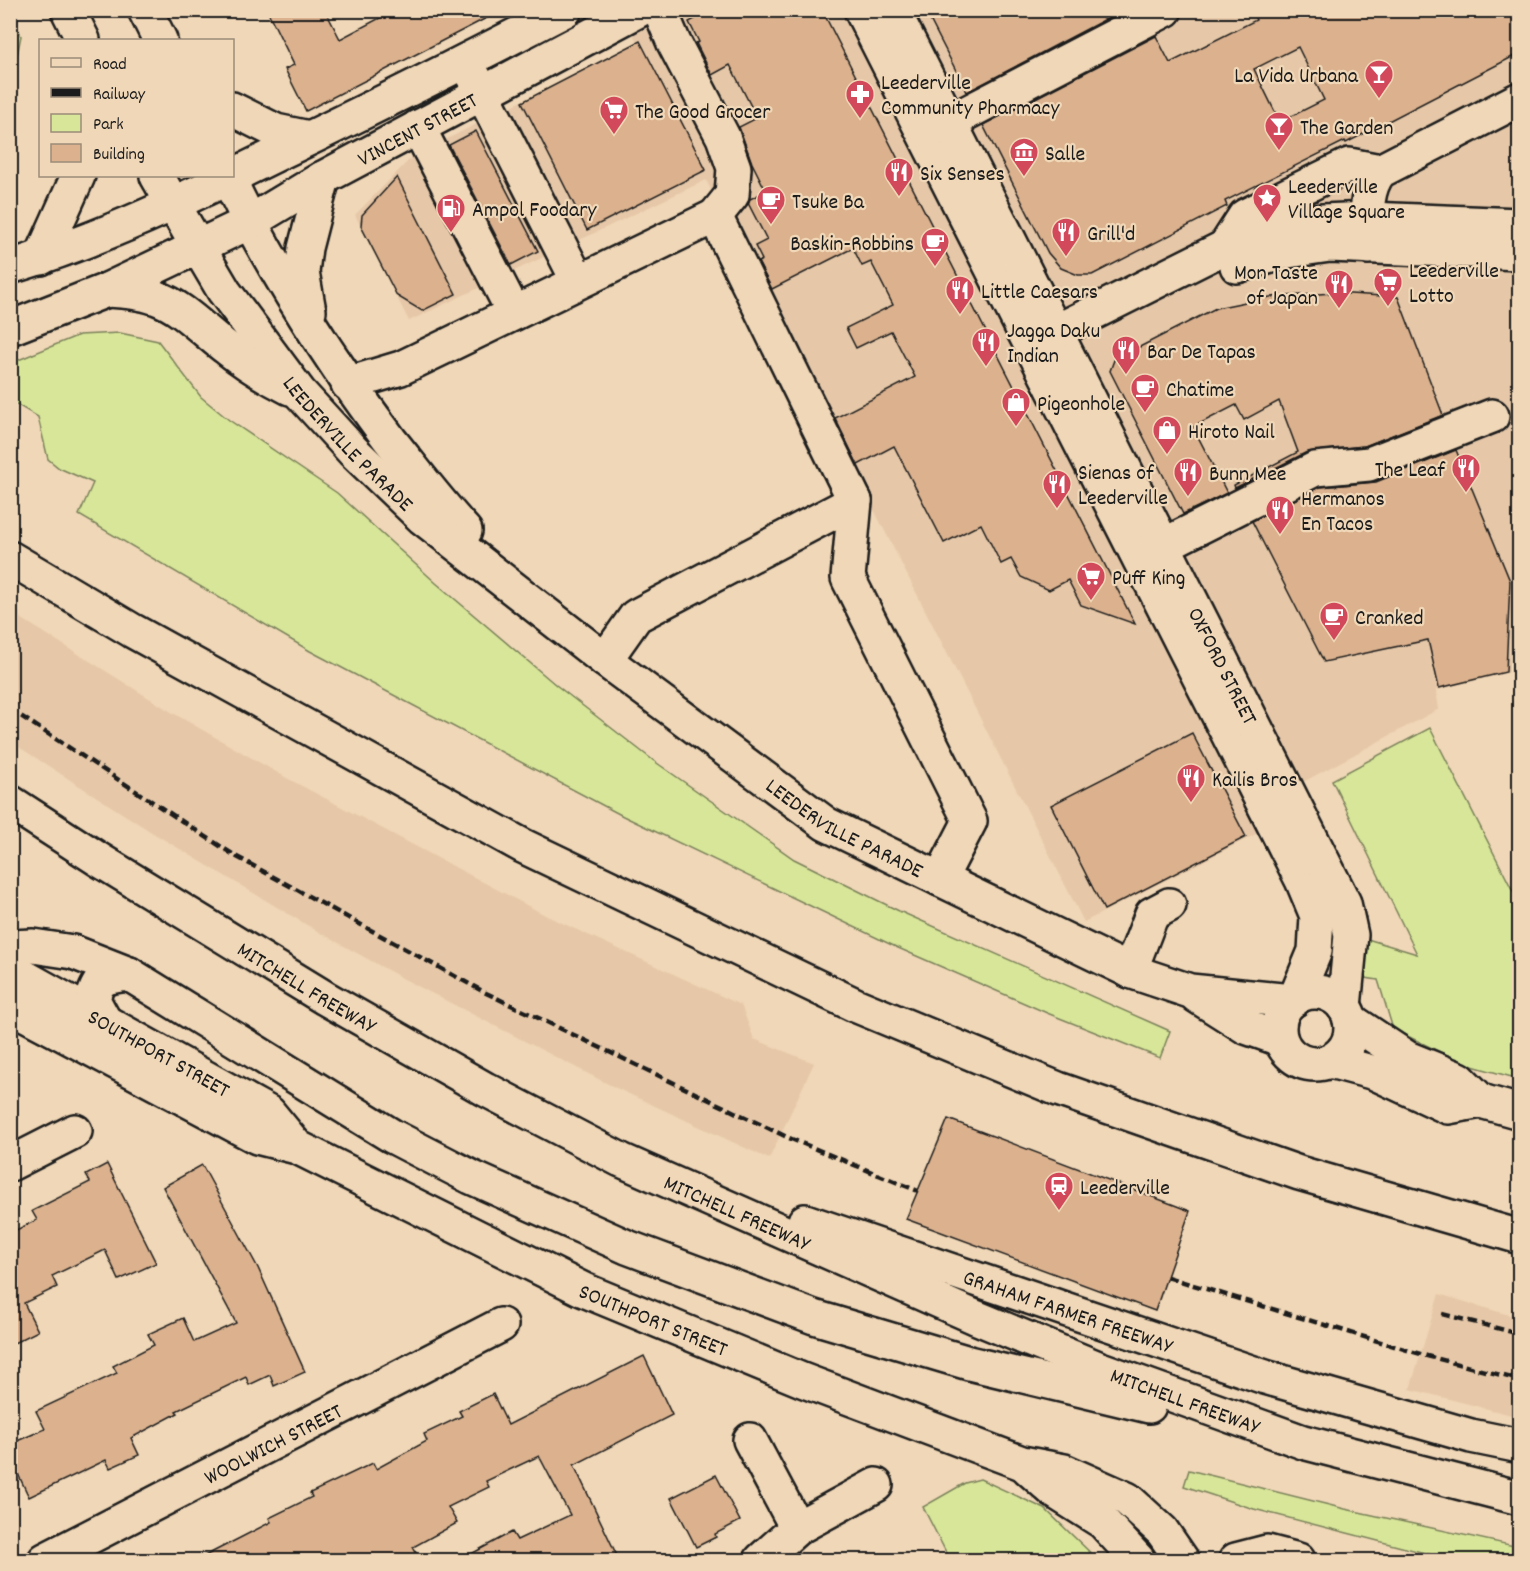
<svg xmlns="http://www.w3.org/2000/svg" width="1530" height="1571" viewBox="0 0 1530 1571" font-family="Dekko,sans-serif">
<rect width="100%" height="100%" fill="#f0d7b7"/>
<filter id="ink" filterUnits="userSpaceOnUse"><feTurbulence type="fractalNoise" baseFrequency=".0167" numOctaves="2"/><feDisplacementMap in="SourceGraphic" scale="12" xChannelSelector="R" yChannelSelector="G"/><feConvolveMatrix kernelMatrix="1 2 1 2 8 2 1 2 1" color-interpolation-filters="sRGB"/></filter>
<g filter="url(#ink)">
<g fill="#e6c8a8">
<path d="M622,11H1519V670L1436,690L1439,709L1251,810L1262,831L1084,922L706,180L409,321L355,215L412,157L637,42Z"/>
<path d="M11,612L173,713L285,777L549,917L741,1005L754,1039L814,1063L769,1159L614,1087L402,978L317,931L153,833L11,742Z"/>
<path d="M1439,1294L1519,1318V1417L1410,1389Z"/>
</g>
<g fill="#d8e699" stroke="#7a815a" stroke-width="1.5">
<path d="M11,19L21,36L11,85Z"/>
<path d="M120,333L158,341L201,397L229,420L337,493L436,583L556,685L654,761L794,859L899,911L1170,1031L1160,1058L1047,1013L896,947L623,816L310,651L79,515L93,483L59,468L48,459L38,417L11,401V363L79,335Z"/>
<path d="M1430,728L1519,903V1079L1465,1064L1393,1029L1378,980L1359,977L1364,938L1417,954L1332,780Z"/>
<path d="M1189,1470L1345,1509L1519,1547V1560H1452L1254,1509L1184,1486Z"/>
<path d="M980,1479L1045,1509L1098,1560H950L923,1507L965,1483Z"/>
</g>
<g fill="#dcb28e" stroke="#1c1c1c" stroke-width="1.5" fill-rule="evenodd">
<path d="M267,10H325L340,39L395,10H502L306,111L285,69L294,65Z"/>
<path d="M712,10H822L1135,624L1081,605L1068,580L1049,590L1021,577L1011,559L1001,564L981,524L944,543L894,446L858,465L835,418L915,377L891,331L856,348L846,328L893,305L871,262L862,266L853,248L772,289L758,262L762,260L755,246L767,240L748,203L750,199L766,191L752,163L739,127L757,118L730,65L712,75L696,43L699,42L689,22Z"/>
<path d="M925,10H1123L967,92Z"/>
<path d="M1251,10H1520V53L1346,143L1345,141L1225,201L1227,206L1092,275H1078L1061,268L1048,253L983,125L1156,36L1170,63L1256,20ZM1298,47L1324,100L1280,122L1254,69Z"/>
<path d="M640,41L706,170L587,230L522,102Z"/>
<path d="M476,131L538,251L511,265L449,145Z"/>
<path d="M397,177L456,294L422,311L397,296L361,226L362,215Z"/>
<path d="M1334,293L1398,297L1443,415L1365,446L1307,452L1235,488L1234,485L1298,452L1279,401L1244,420L1236,405L1193,427L1227,493L1183,514L1110,371L1114,360L1216,308L1270,297Z"/>
<path d="M1456,450L1510,581L1506,672L1439,688L1428,640L1324,662L1252,521L1320,487L1376,482Z"/>
<path d="M1192,733L1246,837L1104,910L1051,805Z"/>
<path d="M948,1119L1190,1211L1155,1311L906,1219Z"/>
<path d="M107,1164L156,1263L119,1280L105,1250L52,1276L57,1287L24,1303L38,1331L10,1345V1233L37,1220L32,1211L90,1182L86,1175Z"/>
<path d="M202,1165L258,1268L305,1372L274,1386L270,1375L249,1385L246,1377L176,1411L178,1413L131,1438L139,1455L110,1468L106,1460L29,1497L10,1457V1444L45,1429L36,1411L117,1373L113,1366L154,1345L148,1334L183,1318L194,1342L236,1323L163,1187Z"/>
<path d="M644,1356L672,1415L574,1465L619,1560H460L512,1532L517,1540L570,1515L539,1456L486,1481L489,1487L448,1507L457,1523L413,1547L420,1560H197L271,1522L269,1518L312,1497L310,1493L373,1463L376,1469L427,1441L424,1434L462,1416L459,1411L493,1394L508,1425Z"/>
<path d="M716,1475L740,1521L715,1534L716,1537L696,1547L671,1498Z"/>
</g>
<g fill="none" stroke-linecap="round" stroke-linejoin="round">
<g stroke="#1c1c1c" stroke-width="38">
<g id="minor">
<path d="M660,10L674,43L723,137L734,168L732,195L715,216"/>
<path d="M466,61L578,281"/>
<path d="M949,122L1165,10"/>
<path d="M418,127L514,313"/>
<path d="M1225,247L1245,216L1349,165L1380,171"/>
<path d="M1368,247C1368,221 1363,192 1380,171L1520,99"/>
<path d="M348,384L401,368L715,216L855,501L848,578L970,821L940,879"/>
<path d="M1164,545L1315,469L1369,464L1492,416"/>
<path d="M605,660L636,616L855,501"/>
<path d="M1130,971L1152,914L1169,905"/>
<path d="M10,1164L75,1131"/>
<path d="M750,1440L797,1528"/>
<path id="s1" d="M45,1560L501,1325"/>
<path d="M761,1560L797,1528L876,1485"/>
<path d="M1236,1560L1267,1552L1298,1560"/>
</g>
</g>
<g stroke="#1c1c1c" stroke-width="38">
<g id="major">
<path d="M861,10L1302,880L1317,916L1315,951L1295,999"/>
<path id="s2" d="M893,10L1344,903L1351,935L1344,1007"/>
<path d="M250,222C291,298 338,371 390,440C415,471 438,502 465,531"/>
<path id="s3" d="M198,247L224,291L300,393L353,451L423,518L605,660L826,824L1130,971L1190,991L1292,1001"/>
<path d="M1237,266L1288,251L1330,245L1520,253"/>
<path d="M10,267C103,239 192,196 279,153C375,107 470,59 565,10"/>
<path d="M107,290C124,291 141,292 157,298C183,307 206,333 228,349C247,364 268,377 290,388"/>
<path d="M309,311L302,272L305,248L323,178"/>
<path id="s4" d="M10,328L107,290L250,222L323,178L639,10"/>
<path d="M1037,341L1225,247L1283,228L1322,221L1368,219L1520,225"/>
<path id="s5" d="M10,969L269,1113L297,1147"/>
<circle cx="1315" cy="1028" r="36"/>
<path d="M1197,996L1246,1027L1280,1039"/>
<path id="s6" d="M10,1006L257,1137L297,1147L584,1290L802,1380L1022,1463L1064,1471L1127,1499L1162,1531L1182,1560"/>
<path d="M1350,1020L1407,1058L1459,1079L1481,1101"/>
<path d="M1330,1061L1375,1073L1448,1107L1481,1101L1520,1112"/>
<path d="M1028,1468L1054,1491L1103,1522L1138,1560"/>
</g>
</g>
<g stroke="#1c1c1c" stroke-width="38">
<g id="highway">
<path d="M68,10L83,40"/>
<path d="M145,10L160,40"/>
<path d="M232,109L276,131L309,138"/>
<path d="M157,176L198,247"/>
<path d="M227,176L250,222"/>
<path d="M41,258L78,176"/>
<path d="M10,558L133,631L523,846L855,1005L1058,1089L1299,1173L1520,1237"/>
<path id="s7" d="M10,802L98,859L325,998L485,1089L621,1160L975,1317L1098,1368L1303,1442L1520,1498"/>
<path d="M10,947L33,946L73,952L129,974L392,1136L471,1177L627,1247L814,1317L969,1363L1149,1406"/>
<path d="M104,1020L93,1000C98,976 107,977 129,974"/>
<path id="s8" d="M805,1221L1265,1377L1471,1436L1520,1446"/>
</g>
</g>
<use href="#minor" stroke="#f0d7b7" stroke-width="33"/>
<use href="#major" stroke="#f0d7b7" stroke-width="33"/>
<use href="#highway" stroke="#f0d7b7" stroke-width="33"/>
<g stroke="#1c1c1c" stroke-width="4.5" stroke-dasharray="9 4.5" stroke-linecap="butt">
<path d="M10,709L237,857L484,992L789,1138L918,1191"/>
<path d="M1167,1277L1427,1356L1520,1380"/>
<path d="M1442,1314L1520,1334"/>
</g>
</g>
</g>
<defs>
<g id="bar-pin" transform="scale(1.5)"><path d="M0 17L-7.5 6A9.5 9.5 0 1 1 7.5 6Z" fill="#d1495b" stroke="#f0d7b7"/><path d="M-6-5H6L.8 .8V4.5H3.5V6h-7V4.5H-.8V.8Z" fill="#fff"/></g>
<g id="pharmacy-pin" transform="scale(1.5)"><path d="M0 17L-7.5 6A9.5 9.5 0 1 1 7.5 6Z" fill="#d1495b" stroke="#f0d7b7"/><path d="M-2-6h4v4h4v4h-4v4h-4v-4h-4v-4h4Z" fill="#fff"/></g>
<g id="supermarket-pin" transform="scale(1.5)"><path d="M0 17L-7.5 6A9.5 9.5 0 1 1 7.5 6Z" fill="#d1495b" stroke="#f0d7b7"/><path d="M-6-5.5h2.5l.6 2H6L4.5 2H-2.5L-4.4-4H-6ZM-1.5 3.2a1.3 1.3 0 1 0 .1 0ZM3 3.2a1.3 1.3 0 1 0 .1 0Z" fill="#fff"/></g>
<g id="museum-pin" transform="scale(1.5)"><path d="M0 17L-7.5 6A9.5 9.5 0 1 1 7.5 6Z" fill="#d1495b" stroke="#f0d7b7"/><path d="M0-6L6-3V-2H-6V-3ZM-5-1h2V3h-2ZM-1-1h2V3h-2ZM3-1h2V3H3ZM-6 4H6V6H-6Z" fill="#fff"/></g>
<g id="restaurant-pin" transform="scale(1.5)"><path d="M0 17L-7.5 6A9.5 9.5 0 1 1 7.5 6Z" fill="#d1495b" stroke="#f0d7b7"/><path d="M-5-6h1v4h1v-4h1v4h1v-4h1v5L-1.5 .5V6h-2V.5L-5-1ZM5-6V6H3V1.5H1.5Q1.5-4 5-6Z" fill="#fff"/></g>
<g id="sight-pin" transform="scale(1.5)"><path d="M0 17L-7.5 6A9.5 9.5 0 1 1 7.5 6Z" fill="#d1495b" stroke="#f0d7b7"/><path d="M0-6L1.8-2.2L6-1.7L2.9 1.2L3.7 5.4L0 3.3L-3.7 5.4L-2.9 1.2L-6-1.7L-1.8-2.2Z" fill="#fff"/></g>
<g id="cafe-pin" transform="scale(1.5)"><path d="M0 17L-7.5 6A9.5 9.5 0 1 1 7.5 6Z" fill="#d1495b" stroke="#f0d7b7"/><path d="M-5.5-4.5H6V0H3Q3 3.5 0 3.5H-2.5Q-5.5 3.5-5.5 0ZM3-3.2v2h1.7v-2ZM-6 4.5H4V6H-6Z" fill="#fff"/></g>
<g id="fuel-pin" transform="scale(1.5)"><path d="M0 17L-7.5 6A9.5 9.5 0 1 1 7.5 6Z" fill="#d1495b" stroke="#f0d7b7"/><path d="M-5.5-6h7V0h2V4h1.3V-2.5L3-4.5l.8-.8L6-3V5H2.5V1h-1V6h-7ZM-4.2-4.7v3.2H.2V-4.7Z" fill="#fff"/></g>
<g id="shop-pin" transform="scale(1.5)"><path d="M0 17L-7.5 6A9.5 9.5 0 1 1 7.5 6Z" fill="#d1495b" stroke="#f0d7b7"/><path d="M-5-2.5h2.3a2.7 3.5 0 0 1 5.4 0H5L5.5 6h-11ZM-1.5-2.5h3a1.5 2.3 0 0 0-3 0Z" fill="#fff"/></g>
<g id="station-pin" transform="scale(1.5)"><path d="M0 17L-7.5 6A9.5 9.5 0 1 1 7.5 6Z" fill="#d1495b" stroke="#f0d7b7"/><path d="M-3-6H3Q5-6 5-4V2Q5 4 3 4L4.5 6H3L1.5 4h-3L-3 6H-4.5L-3 4Q-5 4-5 2V-4Q-5-6-3-6ZM-3.5-4v3h7v-3ZM-3.5 1v1.5H-2V1ZM2 1v1.5H3.5V1Z" fill="#fff"/></g>
</defs>
<g fill-rule="evenodd">
<use href="#bar-pin" x="1379" y="74"/>
<use href="#pharmacy-pin" x="860" y="94"/>
<use href="#supermarket-pin" x="614" y="110"/>
<use href="#bar-pin" x="1279" y="126"/>
<use href="#museum-pin" x="1024" y="152"/>
<use href="#restaurant-pin" x="899" y="172"/>
<use href="#sight-pin" x="1267" y="198"/>
<use href="#cafe-pin" x="771" y="200"/>
<use href="#fuel-pin" x="451" y="208"/>
<use href="#restaurant-pin" x="1066" y="232"/>
<use href="#cafe-pin" x="935" y="242"/>
<use href="#supermarket-pin" x="1388" y="282"/>
<use href="#restaurant-pin" x="1339" y="284"/>
<use href="#restaurant-pin" x="960" y="290"/>
<use href="#restaurant-pin" x="986" y="342"/>
<use href="#restaurant-pin" x="1126" y="350"/>
<use href="#cafe-pin" x="1145" y="388"/>
<use href="#shop-pin" x="1016" y="402"/>
<use href="#shop-pin" x="1167" y="430"/>
<use href="#restaurant-pin" x="1466" y="468"/>
<use href="#restaurant-pin" x="1188" y="472"/>
<use href="#restaurant-pin" x="1057" y="484"/>
<use href="#restaurant-pin" x="1280" y="510"/>
<use href="#supermarket-pin" x="1091" y="576"/>
<use href="#cafe-pin" x="1334" y="616"/>
<use href="#restaurant-pin" x="1191" y="778"/>
<use href="#station-pin" x="1059" y="1186"/>
</g>
<g text-anchor="middle" stroke-width="4.5" stroke-linejoin="round" paint-order="stroke">
<g font-size="22" fill="#1c1c1c" stroke="#f0d7b7" text-anchor="start">
<text x="1358" y="82" text-anchor="end">La Vida Urbana</text>
<text x="881" y="89">Leederville<tspan x="881" dy="25">Community Pharmacy</tspan></text>
<text x="635" y="118">The Good Grocer</text>
<text x="1300" y="134">The Garden</text>
<text x="1045" y="160">Salle</text>
<text x="920" y="180">Six Senses</text>
<text x="1288" y="193">Leederville<tspan x="1288" dy="25">Village Square</tspan></text>
<text x="792" y="208">Tsuke Ba</text>
<text x="472" y="216">Ampol Foodary</text>
<text x="1087" y="240">Grill'd</text>
<text x="914" y="250" text-anchor="end">Baskin-Robbins</text>
<text x="1409" y="277">Leederville<tspan x="1409" dy="25">Lotto</tspan></text>
<text x="1318" y="279" text-anchor="end">Mon Taste<tspan x="1318" dy="25">of Japan</tspan></text>
<text x="981" y="298">Little Caesars</text>
<text x="1007" y="337">Jagga Daku<tspan x="1007" dy="25">Indian</tspan></text>
<text x="1147" y="358">Bar De Tapas</text>
<text x="1166" y="396">Chatime</text>
<text x="1037" y="410">Pigeonhole</text>
<text x="1188" y="438">Hiroto Nail</text>
<text x="1445" y="476" text-anchor="end">The Leaf</text>
<text x="1078" y="479">Sienas of<tspan x="1078" dy="25">Leederville</tspan></text>
<text x="1209" y="480">Bunn Mee</text>
<text x="1301" y="505">Hermanos<tspan x="1301" dy="25">En Tacos</tspan></text>
<text x="1112" y="584">Puff King</text>
<text x="1355" y="624">Cranked</text>
<text x="1212" y="786">Kailis Bros</text>
<text x="1080" y="1194">Leederville</text>
</g>
<g font-size="22" fill="#1c1c1c" stroke="#f0d7b7">
<text dy="8" stroke="none"><textPath href="#s4" startOffset="454">VINCENT STREET</textPath></text>
<text dy="8" stroke="none"><textPath href="#s3" startOffset="248">LEEDERVILLE PARADE</textPath></text>
<text dy="8" stroke="none"><textPath href="#s2" startOffset="734">OXFORD STREET</textPath></text>
<text dy="8" stroke="none"><textPath href="#s3" startOffset="878">LEEDERVILLE PARADE</textPath></text>
<text dy="8" stroke="none"><textPath href="#s7" startOffset="350">MITCHELL FREEWAY</textPath></text>
<text dy="8" stroke="none"><textPath href="#s5" startOffset="171">SOUTHPORT STREET</textPath></text>
<text dy="8" stroke="none"><textPath href="#s7" startOffset="836">MITCHELL FREEWAY</textPath></text>
<text dy="8" stroke="none"><textPath href="#s8" startOffset="278">GRAHAM FARMER FREEWAY</textPath></text>
<text dy="8" stroke="none"><textPath href="#s6" startOffset="717">SOUTHPORT STREET</textPath></text>
<text dy="8" stroke="none"><textPath href="#s7" startOffset="1322">MITCHELL FREEWAY</textPath></text>
<text dy="8" stroke="none"><textPath href="#s1" startOffset="256">WOOLWICH STREET</textPath></text>
</g>
</g>
<rect width="1530" height="1571" fill="none" stroke="#f0d7b7" stroke-width="36"/>
<rect x="18" y="18" width="1494" height="1535" fill="none" stroke="#1c1c1c" stroke-width="2" filter="url(#ink)"/>
<rect x="39" y="39" width="195" height="138" fill="#f0d7b7" stroke="#9b8c79" stroke-width="1.5"/>
<rect x="51" y="58" width="30" height="9" fill="#f0d7b7" stroke="#9b8c79" stroke-width="1.5"/>
<text x="93" y="69" font-size="18" fill="#1c1c1c">Road</text>
<rect x="51" y="88" width="30" height="9" fill="#1c1c1c" stroke="#9b8c79" stroke-width="1.5"/>
<text x="93" y="99" font-size="18" fill="#1c1c1c">Railway</text>
<rect x="51" y="114" width="30" height="18" fill="#d8e699" stroke="#9b8c79" stroke-width="1.5"/>
<text x="93" y="129" font-size="18" fill="#1c1c1c">Park</text>
<rect x="51" y="144" width="30" height="18" fill="#dcb28e" stroke="#9b8c79" stroke-width="1.5"/>
<text x="93" y="159" font-size="18" fill="#1c1c1c">Building</text>
</svg>
